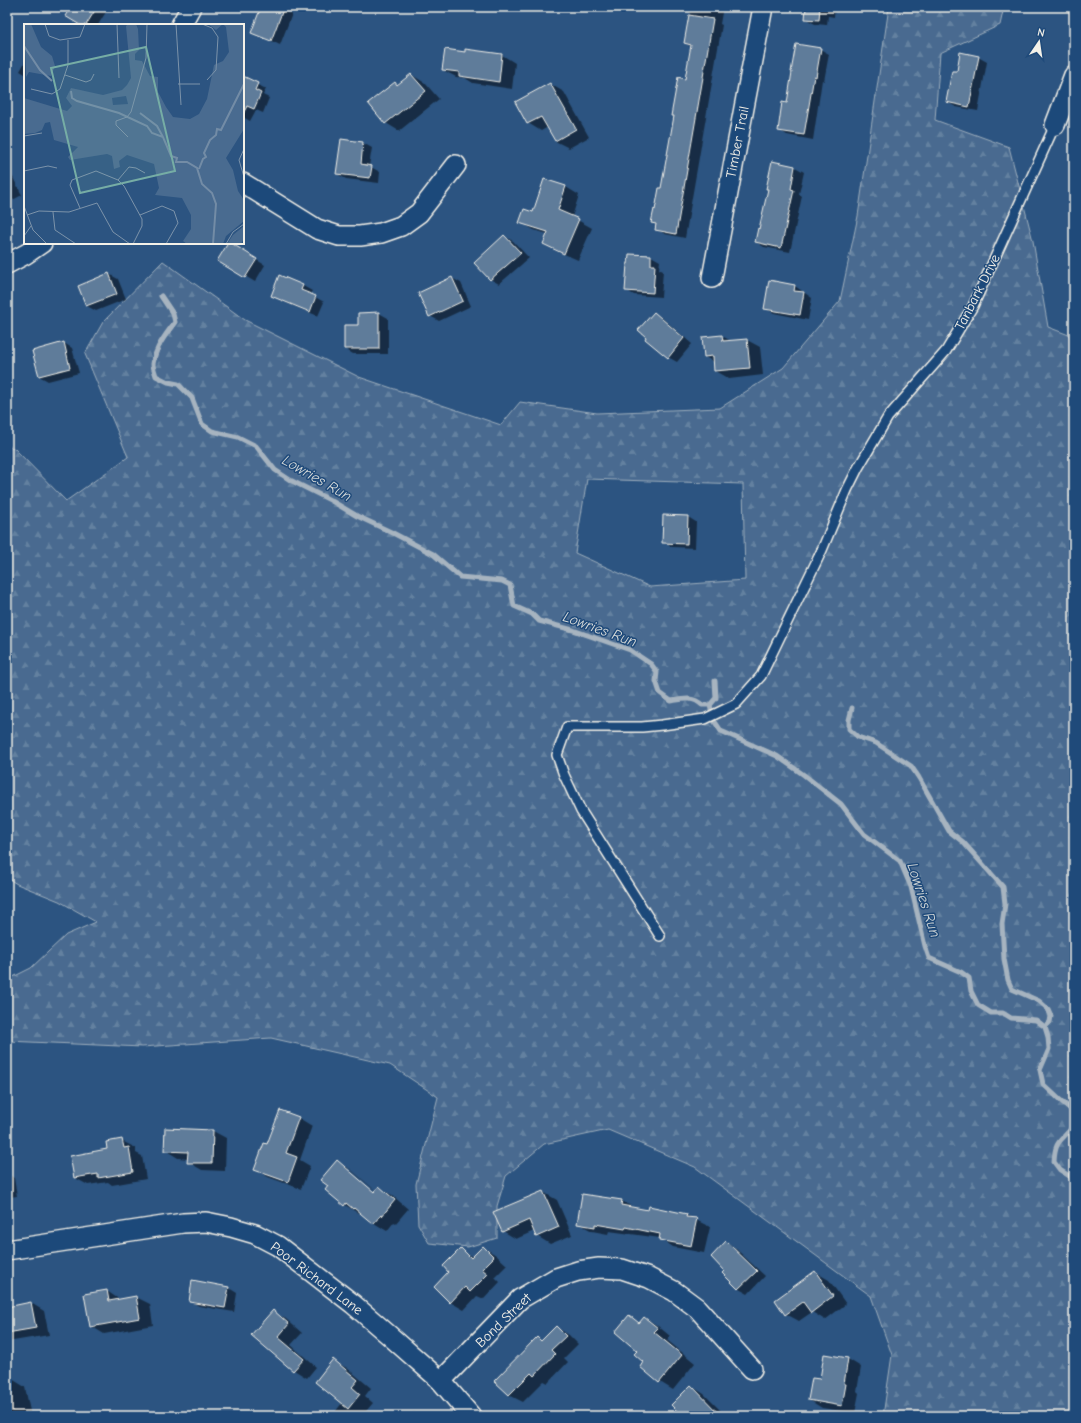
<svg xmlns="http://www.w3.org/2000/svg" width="1081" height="1423" viewBox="0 0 1081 1423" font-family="'Comic Neue',sans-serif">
<defs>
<pattern id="forest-firs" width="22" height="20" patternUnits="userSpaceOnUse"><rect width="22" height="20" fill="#496b90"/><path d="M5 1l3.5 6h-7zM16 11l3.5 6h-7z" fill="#6481a0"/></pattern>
</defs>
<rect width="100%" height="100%" fill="#2c5481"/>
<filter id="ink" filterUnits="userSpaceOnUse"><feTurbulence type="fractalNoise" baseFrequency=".025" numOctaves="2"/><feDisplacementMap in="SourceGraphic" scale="8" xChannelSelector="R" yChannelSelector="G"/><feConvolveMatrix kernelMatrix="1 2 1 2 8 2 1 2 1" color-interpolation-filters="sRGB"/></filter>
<g filter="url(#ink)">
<path fill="url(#forest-firs)" stroke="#9eaebc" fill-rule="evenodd" d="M889,7H1004L1000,25L940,53L935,120L1009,147L1033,241L1048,327L1074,337V1416H883L892,1355L871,1296L695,1167L608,1130L544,1144L506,1176L497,1206V1238L468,1247L429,1243L418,1224L416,1184L438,1097L390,1065L271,1038L142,1047L7,1041V980L31,968L66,935L96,922L59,901L17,884L7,878V445L15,449L66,501L128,457L85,354L103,322L163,261L245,320L359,377L501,425L520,402L597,413L720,408L783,368L840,301L858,216ZM587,479L743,484L745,580L650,587L575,553Z"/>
<g fill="#0007" fill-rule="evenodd">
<path d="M72,7H109L98,25H82Z"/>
<path d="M262,7H279L292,14L280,45L252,32Z"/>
<path d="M691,7H723L720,24L722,25L685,238L665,234L656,229L657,225L652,223L662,189L675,117L672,115L686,80L692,47L685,43Z"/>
<path d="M803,7H835L834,17L828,16L827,25L815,24L806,19L807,10Z"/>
<path d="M820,49L829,54L824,81L822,80L813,140L787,135L779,130L788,104Z"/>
<path d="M466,50L502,55L515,63L512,89L473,83L465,78L456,77L443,70L466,53Z"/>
<path d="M978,57L987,62L978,111L956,107L947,102L957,73Z"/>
<path d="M25,62V74L20,71Z"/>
<path d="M412,75L425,83L439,99L399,131L386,123L395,84L398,86Z"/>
<path d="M243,77L266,89L263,95L269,98L263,113L256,110L250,121L243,117Z"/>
<path d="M550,84L564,92L589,137L569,148L555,141L548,127L541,131L528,123Z"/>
<path d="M363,143L372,148L369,166L380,172L379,183L346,179L337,174Z"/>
<path d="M773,163L795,167L804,172L799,194L802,196L790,252L764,247L756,242L760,230L769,189Z"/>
<path d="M7,166L22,195L7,203Z"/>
<path d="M545,180L566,187L579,195L572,217L592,228L578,260L557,251L544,244L548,234L534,230L520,222L534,213Z"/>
<path d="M504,236L513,241L529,258L499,284L490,279Z"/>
<path d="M229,243L265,265L255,282L218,260Z"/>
<path d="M630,255L651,256L660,261L659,269L663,271L661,297L634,295L626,290Z"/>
<path d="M109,274L118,279L126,299L96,311L87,306Z"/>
<path d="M280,276L303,286L312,291L310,294L324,302L318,316L280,300L272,295Z"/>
<path d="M452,278L461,283L471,306L439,321L430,316Z"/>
<path d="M795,286L812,298L808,320L774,313L765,308Z"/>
<path d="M379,313L388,318V354H353L345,349L359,326Z"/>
<path d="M654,313L662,318L692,344L677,362L668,357Z"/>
<path d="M722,336L731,341L747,340L760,347L763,375L729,379L715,371L714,362L705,357Z"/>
<path d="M64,343L72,348L79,373L48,381L39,376Z"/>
<path d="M688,517L696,522L695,548L672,547L663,542Z"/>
<path d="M281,1112L299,1118L312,1126L300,1160L310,1166L301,1189L268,1177L255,1169L268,1145Z"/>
<path d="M213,1131L226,1138L225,1171L202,1170L188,1162V1159L178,1158L165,1150Z"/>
<path d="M122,1141L136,1148V1153L142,1156L146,1179L112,1185L108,1182L88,1185L75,1178L108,1150Z"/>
<path d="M337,1162L350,1169L376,1191L379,1188L392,1195L408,1209L396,1223L394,1222L387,1231L374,1223L362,1213L359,1211L358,1213L345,1205L329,1186ZM348,1168L379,1194L377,1195L348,1171Z"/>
<path d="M7,1168L8,1174L14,1178L17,1196L10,1197L11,1205L7,1206Z"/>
<path d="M543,1192L557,1200L572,1235L550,1244L537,1236L534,1231L516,1239L503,1231Z"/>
<path d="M622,1201L634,1208L649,1211L686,1215L710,1227L704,1253L673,1247L660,1238L609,1231L608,1234L592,1231L578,1223Z"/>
<path d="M727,1242L735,1248L765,1276L748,1294L739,1289L723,1273L726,1271Z"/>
<path d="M483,1247L496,1255L507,1265L495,1277L500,1282L484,1299L477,1296L464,1310L450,1302V1272L461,1250L473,1257Z"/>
<path d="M815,1272L829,1280L846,1304L825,1320L812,1312L799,1321L786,1314Z"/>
<path d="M229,1288L237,1293L234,1312L199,1306L190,1301Z"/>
<path d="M107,1291L120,1300L136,1297L150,1304L153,1325L104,1334L91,1326Z"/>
<path d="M31,1303L44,1311L49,1335L7,1342V1308Z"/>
<path d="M273,1312L286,1319L302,1333L291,1345L316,1367L307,1378L294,1370L253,1335Z"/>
<path d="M629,1317L640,1323L645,1318L658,1326L670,1336L667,1340L695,1363L673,1390L660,1382L641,1366L645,1362L639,1351Z"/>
<path d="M556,1327L569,1335L578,1344L564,1358L568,1362L548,1383L544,1381L523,1402L509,1395L537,1338L542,1341Z"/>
<path d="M825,1355L848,1359L861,1367L857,1391L859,1393L855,1413L822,1408L809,1400L821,1380Z"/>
<path d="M333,1361L347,1368L371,1388L365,1396L373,1403L362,1416H332L342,1403Z"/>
<path d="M12,1379L25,1387L31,1416H7V1380Z"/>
<path d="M691,1386L704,1394L726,1416H683Z"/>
<path d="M414,1412L422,1416H407Z"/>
</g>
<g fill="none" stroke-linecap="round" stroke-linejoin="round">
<g stroke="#a7b4c0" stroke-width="5">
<path d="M161,296L173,314L175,322C166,334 155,348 153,364C153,368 155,372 156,376L168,382L178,384L192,398L202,424L212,431L238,437L256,446L275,470L290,480L330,500L357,516L391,532L433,554L460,577L502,581L510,585L514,606L532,614L539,621L573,630L630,650L651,664L657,672L656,681L660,693L671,701C683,699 693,696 702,705H710"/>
<path d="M710,705L713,719L721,731L777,756L804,775L841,804L864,834L900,861L911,887L925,946L929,958L961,972L969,978L971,991L978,1005L991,1013H1003L1011,1018L1036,1020L1045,1027L1048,1037L1049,1049L1040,1070L1043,1084L1060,1100L1074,1112V1113"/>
<path d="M710,705L716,698L715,681"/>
<path d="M852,708L849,720V729L858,737L876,743L911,766L919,778L949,831L963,842L1003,887L1005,904L1002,924L1004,959L1008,980L1012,989L1039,1001L1048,1009L1051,1016L1050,1022L1045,1027"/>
<path d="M1074,1125C1062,1142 1055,1138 1054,1162L1060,1170L1074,1179"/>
</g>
</g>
<g fill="#5e7b9a" stroke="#f4f1e8">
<path d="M71,7H97L86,25H80L65,16Z"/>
<path d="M261,7H284L271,41L251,33Z"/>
<path d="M806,7H820L819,20L805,19Z"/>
<path d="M689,15L713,19L676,234L655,230L656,224L651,223L654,209L655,210L659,188H661L674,116H671L678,77L685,79L691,45L684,43Z"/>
<path d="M796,44L821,48L816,77L814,76L804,135L778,131L782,102L787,103L792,72H791Z"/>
<path d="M445,49L465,52V49L502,54L499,82L459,76V72L442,70Z"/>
<path d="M960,52L979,56L969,107L946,102L952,71H957Z"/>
<path d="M411,74L426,91L385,124L368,103L395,82L397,85Z"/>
<path d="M243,76L258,83L255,90L261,93L254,109L247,106L243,114Z"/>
<path d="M550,83L576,129L555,141L541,117L527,124L515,102Z"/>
<path d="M341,139L363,142L361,164L372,166L370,178L336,174Z"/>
<path d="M772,161L795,166L791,189L794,190L781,248L755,242L758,228L759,229L768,189H766Z"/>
<path d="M544,179L566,186L558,210L579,219L564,254L543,244L548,232L519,223L524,209L533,212Z"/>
<path d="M504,235L521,253L490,280L474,263Z"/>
<path d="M228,243H231L257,259L245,278L217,261Z"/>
<path d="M629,254L651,255V265H655L653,293L625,291L627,264H628Z"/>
<path d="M109,273L117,294L86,306L78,286Z"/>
<path d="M279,275L303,285L301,290L316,296L310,312L271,296Z"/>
<path d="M452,277L463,301L429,317L418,293Z"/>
<path d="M769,280L795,285L794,291L804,292L800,315L764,309Z"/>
<path d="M379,312V349H344V325H358V313Z"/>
<path d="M654,312L684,338L668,358L645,339L646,337L638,330Z"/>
<path d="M722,335L723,341L747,339L750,368L714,371L713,356L704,357L702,337Z"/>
<path d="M64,342L70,368L39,376L32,351Z"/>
<path d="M663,515L688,516L687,544L662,543Z"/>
<path d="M280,1110L299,1117L286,1153L297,1157L288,1182L254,1170L264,1143L267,1144Z"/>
<path d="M165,1128L213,1130L212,1163H187L188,1152L164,1151Z"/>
<path d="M122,1139L124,1148L129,1147L133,1172L98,1178V1174L74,1178L70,1156L107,1149L106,1142Z"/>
<path d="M337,1160L374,1192L379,1186L395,1200L382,1216L381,1215L373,1224L354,1208L353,1209L346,1203L344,1206L325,1190L328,1186L320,1180Z"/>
<path d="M543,1191L559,1227L536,1237L529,1220L502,1232L493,1212Z"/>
<path d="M582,1194L622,1200L621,1205L648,1210L649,1206L687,1214L686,1217L697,1218L691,1246L659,1240L660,1234L626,1227L625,1229L595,1224V1227L577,1224Z"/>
<path d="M726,1241L757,1271L738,1289L722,1273L724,1271L711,1257Z"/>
<path d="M483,1246L494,1257L482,1269L488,1274L470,1292L465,1287L450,1303L434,1287L448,1272L443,1266L461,1248L471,1258Z"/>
<path d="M815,1271L833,1296L811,1313L803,1302L785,1315L775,1300Z"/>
<path d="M192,1280L229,1287L225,1308L189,1302Z"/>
<path d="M107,1290L109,1301L136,1296L140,1318L90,1327L84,1294Z"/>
<path d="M31,1302L36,1328L7,1333V1307Z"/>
<path d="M273,1310L289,1324L278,1337L304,1359L293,1371L251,1335Z"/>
<path d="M629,1315L639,1323L644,1317L658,1328L654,1332L682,1355L659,1383L640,1367L643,1362L634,1354L637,1351L615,1332Z"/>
<path d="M556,1326L566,1336L551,1350L555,1354L534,1376L531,1373L509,1395L494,1381L537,1337L541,1341Z"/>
<path d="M824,1354L848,1358L844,1384H846L842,1406L808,1400L812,1378L820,1379Z"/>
<path d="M333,1359L358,1380L352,1387L360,1394L348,1409L315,1382Z"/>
<path d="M691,1385L721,1416H682L671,1405Z"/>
</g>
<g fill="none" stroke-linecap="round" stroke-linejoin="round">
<g stroke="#f4f1e8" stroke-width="12">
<path id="service" d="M660,936L581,811L564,775L557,755L567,727H642L662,725L705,719L736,704L761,676L822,550L847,490L858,468L888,417L946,351L973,306L1055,125"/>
</g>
<g stroke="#f4f1e8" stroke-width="22">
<g id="minor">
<path d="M181,25L191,7"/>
<path d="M1055,125L1074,75"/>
<path d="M243,183L317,229L339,236H360L381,233L401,226L419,213L456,165"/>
<path d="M7,264L26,254L42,243"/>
<path d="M712,278L763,7"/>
<path d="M7,1250L183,1223L206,1222L231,1227L255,1234L278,1246L353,1304L390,1336L441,1381L471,1416"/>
<path d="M441,1381L520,1299L556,1278L578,1271L599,1268L622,1269L649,1278L674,1291L697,1308L752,1369"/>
</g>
</g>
<use href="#service" stroke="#1f4a7a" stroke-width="9"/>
<use href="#minor" stroke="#1f4a7a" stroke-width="19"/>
</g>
</g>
<g text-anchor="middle" stroke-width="3" stroke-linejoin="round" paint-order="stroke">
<g font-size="14" fill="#f4f1e8" stroke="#1f4a7a">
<text transform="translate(737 142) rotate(-79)" y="5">Timber Trail</text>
<text transform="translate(977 292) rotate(-63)" y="5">Tanbark Drive</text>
<text transform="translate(317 1278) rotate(37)" y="5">Poor Richard Lane</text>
<text transform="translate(503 1320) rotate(-44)" y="5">Bond Street</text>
</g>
<g font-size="15" font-style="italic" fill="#dadddb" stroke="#1f4a7a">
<text transform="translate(317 478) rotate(30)" y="5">Lowries Run</text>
<text transform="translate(600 629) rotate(20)" y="5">Lowries Run</text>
<text transform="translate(924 900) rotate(72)" y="5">Lowries Run</text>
</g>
</g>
<g transform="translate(24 24)">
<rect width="220" height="220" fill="#2c5481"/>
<path d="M0,0H7L17,23L28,32L31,42L27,52L5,48L2,53ZM104,0H112L114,5L115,26L111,30V36L118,37L126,52L134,53V68L142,83L149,93L166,95L175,90L183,75L190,41L199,37L205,28L202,3L199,0L192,6L184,0H220V105L202,134L209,146L214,167L220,176V197L202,212L199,220H163L159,217L167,205V191L158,174L131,171L135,164L130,140L103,131L95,137L96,143L90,145L88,132L83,130L46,136L44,133L54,123L30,116L26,98L21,99L18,106L11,109L0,110V74L43,87L48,82L42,74L47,64L79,71L98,66L103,61L107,54L102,2ZM102,72L104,80L89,81L88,74ZM220,202V214L217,220H203L209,211Z" fill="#496b90" fill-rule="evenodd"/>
<path fill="none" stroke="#738ca6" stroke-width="2" d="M0,22L16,46L28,57M47,67L48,74L53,77L95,89L123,102L128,109L139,113L147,132L153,134L152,138H163L173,144L178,160L188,169L192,180L189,220M116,89L133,102L139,113M175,145L179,135L182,133L180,129L186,116L192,111L193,105L197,106L220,60"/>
<path fill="none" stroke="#7c93aa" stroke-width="1" d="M21,0L25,12L36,16L56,13L61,0M93,0L95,54M152,0L157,81M178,0L188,4L194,13L192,46L183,56M41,51L62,58L67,56L70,50M154,60H176M7,65L28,70L36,65L44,41V16M0,112L18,109M104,113L92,101V97L103,93L107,88L122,34L123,0M220,125L215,136L220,153M0,147L24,142L33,144M94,156L105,143L112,144L121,149M0,182L9,206L23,220M56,184L46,161L48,156L72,147L94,156L100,162L118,195V202L109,220M29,188L31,206L52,220M3,191L15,187L45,188L73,179L89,208L106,220M116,191L138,182L150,187L154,199L142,220M0,212L7,202M202,220L209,208L220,200"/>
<path fill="#76ada5" fill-opacity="0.15" stroke="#76ada5" stroke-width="2" d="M122,23L151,147L56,169L27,44Z"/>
<rect width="220" height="220" fill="none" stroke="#f4f1e8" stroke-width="2"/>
</g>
<rect width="1081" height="1423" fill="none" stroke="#1f4a7a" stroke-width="24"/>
<rect x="12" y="12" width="1057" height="1399" fill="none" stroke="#f4f1e8" stroke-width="1.5" filter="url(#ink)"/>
<g transform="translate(1039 42) rotate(13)" stroke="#1f4a7a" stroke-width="3" paint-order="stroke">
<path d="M0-3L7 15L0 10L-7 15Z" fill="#f4f1e8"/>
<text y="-6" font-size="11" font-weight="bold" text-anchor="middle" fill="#f4f1e8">N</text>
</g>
</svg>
